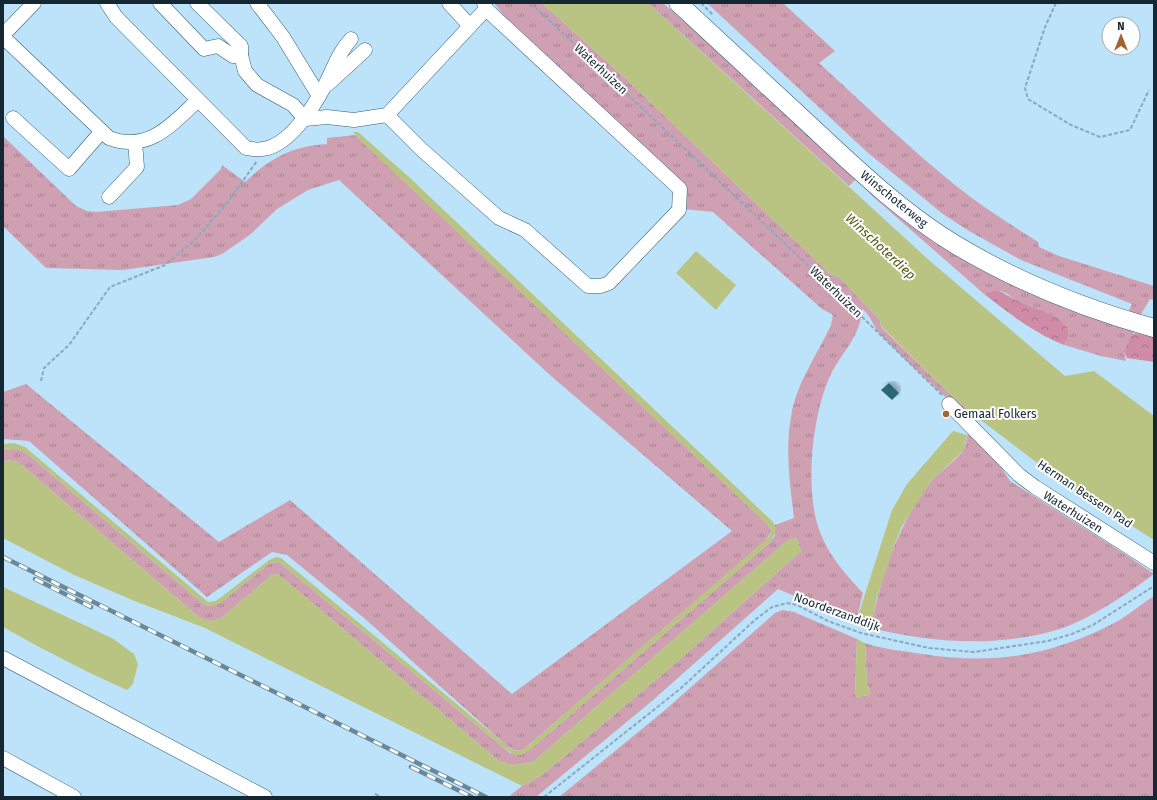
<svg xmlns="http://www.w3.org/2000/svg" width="1157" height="800" viewBox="0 0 1157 800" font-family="'Fira Sans',sans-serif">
<defs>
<pattern id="grass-tufts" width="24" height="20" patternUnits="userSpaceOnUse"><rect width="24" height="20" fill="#cfa0b1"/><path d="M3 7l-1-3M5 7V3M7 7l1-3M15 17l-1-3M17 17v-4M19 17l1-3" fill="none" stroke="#a78291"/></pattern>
<pattern id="forest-crowns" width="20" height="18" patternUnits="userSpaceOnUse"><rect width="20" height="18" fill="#d08ca6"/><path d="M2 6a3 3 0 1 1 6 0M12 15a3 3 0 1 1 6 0" fill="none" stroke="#a87288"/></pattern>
<filter id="shadow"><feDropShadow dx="3.5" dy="-3.5" stdDeviation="2" flood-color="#0004"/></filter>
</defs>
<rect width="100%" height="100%" fill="#bde3fb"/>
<g fill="url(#grass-tufts)">
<path d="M494,3H542L627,80L832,276L839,277L880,320L881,327L956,400L978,418L974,423C943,394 911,367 882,336C873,328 872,316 862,309C861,336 842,352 831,374C812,414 804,491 820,532C829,556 846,575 863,593L856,622L778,589L652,701L536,797H508L522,786L542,775L677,662L801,551L797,538L788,540L533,762L514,765L499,761L278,574L272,575L220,619L209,621L200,618L18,462L7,460L3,462V450L16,449L25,452L202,603L208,606L220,603L270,563L279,562L510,753L530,750L767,545L775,536V525L794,518C790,486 785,449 791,417C796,384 817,355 831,325L833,315L822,309L713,212L684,209L651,153L506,18Z"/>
<path d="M648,3H663L790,115L855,176V180L849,186Z"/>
<path d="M707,3H783L835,51L819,63C864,104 908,147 955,185C981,206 1010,224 1038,242L1039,247L1059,256L1154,286V300L1150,299L1140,316L1128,312L1132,304L1021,260L969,231L943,214L867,152Z"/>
<path d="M355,135L765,522L772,531L766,540L524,749C513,754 507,745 498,738L364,618L287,555L272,552L207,597L29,441L3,439V392L26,384L219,542L290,500L512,694L732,531L551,376L339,180L308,190L277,209L251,234L222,254L214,257L123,270L46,268L3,226V136L76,206L87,211L96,212L178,205L191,199L221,169L222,165L245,182C270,158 293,146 327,144V138Z"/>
<path d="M866,187L913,222L1136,328L1124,352L1126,361L1101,356L1064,345L1066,342L1049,314L1020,303L1006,293L995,290L984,294L870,194Z"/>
<path d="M970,429L992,453L1010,481L1128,556L1154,574C1130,592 1088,620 1060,629C998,648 932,643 871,628C882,573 896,530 929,484C937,473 958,460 964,449C967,443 966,436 970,429Z"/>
<path d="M1154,596V797H559L665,710L775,613L783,610L794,612L857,639L855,694L856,697L869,695L870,691L867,684L865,643C880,649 905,651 922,654C993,665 1052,656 1116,622C1129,615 1141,604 1154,596Z"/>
</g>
<g fill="url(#forest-crowns)">
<path d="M995,290C1005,293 1011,298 1020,302C1036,311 1082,318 1064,345C1034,333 1010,314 984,294Z"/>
<path d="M1135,333L1154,337V362L1127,358L1124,352L1131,336Z"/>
</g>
<g fill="#bac482">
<path d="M542,3H648L930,261L1065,376L1094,371L1154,416V540L1061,481L978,418L956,400L881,326L880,320L839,277L832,276L627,80Z"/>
<path d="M353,132H358L410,178L772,521C780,530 774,537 767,545L530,750L521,755H515L504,748L279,562L270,563L220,603C213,607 209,607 202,603L25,452L16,449L3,450V444L14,443L25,447L208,602L215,601L220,598L269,560L276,557L281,558L511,749L517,751L524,749L769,537L772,531L765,522L365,145Z"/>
<path d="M696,251L736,285L716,310L676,273Z"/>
<path d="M953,431L967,435L964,450L931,481L901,528L894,546L877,597L871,628L856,622L892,510L907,484Z"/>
<path d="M7,460L18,462L200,618L209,621L220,619L272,575L278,574L499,761L514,765L533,762L788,540L797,538L801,551L677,662L542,775L522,786L205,628L132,600L72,574L3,538V462Z"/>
<path d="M3,587L112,638L134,654L138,664L133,684L127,690C84,671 44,650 3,627Z"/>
<path d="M857,639L865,643L867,684L870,691L869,695L856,697L855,695Z"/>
</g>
<path fill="#2c6775" filter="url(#shadow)" d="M889,383L899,393L892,400L881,390Z"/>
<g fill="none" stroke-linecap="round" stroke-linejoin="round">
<g stroke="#305d76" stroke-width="15">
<g id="minor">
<path d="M107,3L116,17L246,148C251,149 257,150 262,149C288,147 313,108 324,87C333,70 338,53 351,39"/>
<path d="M160,3L204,49L218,46L233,56L241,55V46L197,3"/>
<path d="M257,3L283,37L319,96"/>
<path d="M449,3L470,26"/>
<path d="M3,35L34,3"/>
<path d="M3,37L109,138C149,153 172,124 198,100"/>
<path d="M241,55L245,71L257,85L293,105L305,119L327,117L354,120L387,115L486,9L484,3"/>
<path d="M328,84L365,50"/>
<path d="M387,115L421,149L499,218L525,230L588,286H601L609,283L679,210L680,189L486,9"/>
<path d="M13,118L69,169L102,131"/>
<path d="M109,197L137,167L135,142"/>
<path d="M949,404L1019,475L1035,487L1154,563"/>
<path d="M3,658L265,797"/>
<path d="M3,758L74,797"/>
</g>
</g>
<g stroke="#305d76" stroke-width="19">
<path id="major" d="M678,3C723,45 768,86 813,128C858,170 903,213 956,245C1018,282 1085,309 1154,328"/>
</g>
<g stroke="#89a9bd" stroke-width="2" stroke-dasharray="4 2" stroke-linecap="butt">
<path d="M531,3L851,306L942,395"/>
<path d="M701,3L713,15"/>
<path d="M1056,3L1045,27L1025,88L1028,99L1071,125L1100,137L1130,130L1149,90"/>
<path d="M41,381L44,368L69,345L110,287L165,265L195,240L227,203L257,161"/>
<path d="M375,794L382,797"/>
<path d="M544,797L680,689L756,619L772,607L787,603L797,605L828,621L861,633L929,648L974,652L1048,641L1072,634L1093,625L1154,586"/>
</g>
<use href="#minor" stroke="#fff" stroke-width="14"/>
<use href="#major" stroke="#fff" stroke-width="18"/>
<g stroke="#6b8899" stroke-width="4.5">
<g id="rail">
<path d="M3,557L486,797"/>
<path d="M35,579L91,607"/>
<path d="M411,767L472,797"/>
</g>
</g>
<use href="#rail" stroke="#fefefe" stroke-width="3" stroke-dasharray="9" stroke-linecap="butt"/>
</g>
<circle fill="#a4622f" stroke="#fefefe" stroke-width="1.5" cx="946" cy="414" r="4"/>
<g text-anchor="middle" stroke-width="4" stroke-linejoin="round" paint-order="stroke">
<g font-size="12" fill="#142732" stroke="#fefefe">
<text transform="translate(601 69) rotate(43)" y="4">Waterhuizen</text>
<text transform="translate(894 199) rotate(39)" y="4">Winschoterweg</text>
<text transform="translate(836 292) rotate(44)" y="4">Waterhuizen</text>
<text transform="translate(1085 494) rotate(34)" y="4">Herman Bessem Pad</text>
<text transform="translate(1073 512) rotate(32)" y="4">Waterhuizen</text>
<text transform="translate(837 612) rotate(20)" y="4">Noorderzanddijk</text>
</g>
<g font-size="12" fill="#142732" stroke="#fefefe" text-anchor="start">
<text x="954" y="418">Gemaal Folkers</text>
</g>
<g font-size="13" font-style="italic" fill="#52590d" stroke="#fefefe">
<text transform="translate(881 246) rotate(43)" y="5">Winschoterdiep</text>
</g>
</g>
<rect width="1157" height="800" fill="none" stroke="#142732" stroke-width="8"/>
<g transform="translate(1121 36)"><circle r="19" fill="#fefefe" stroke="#a0a8ac"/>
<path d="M0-3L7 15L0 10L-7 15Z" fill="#a4622f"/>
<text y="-6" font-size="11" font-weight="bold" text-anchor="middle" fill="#142732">N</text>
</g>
</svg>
